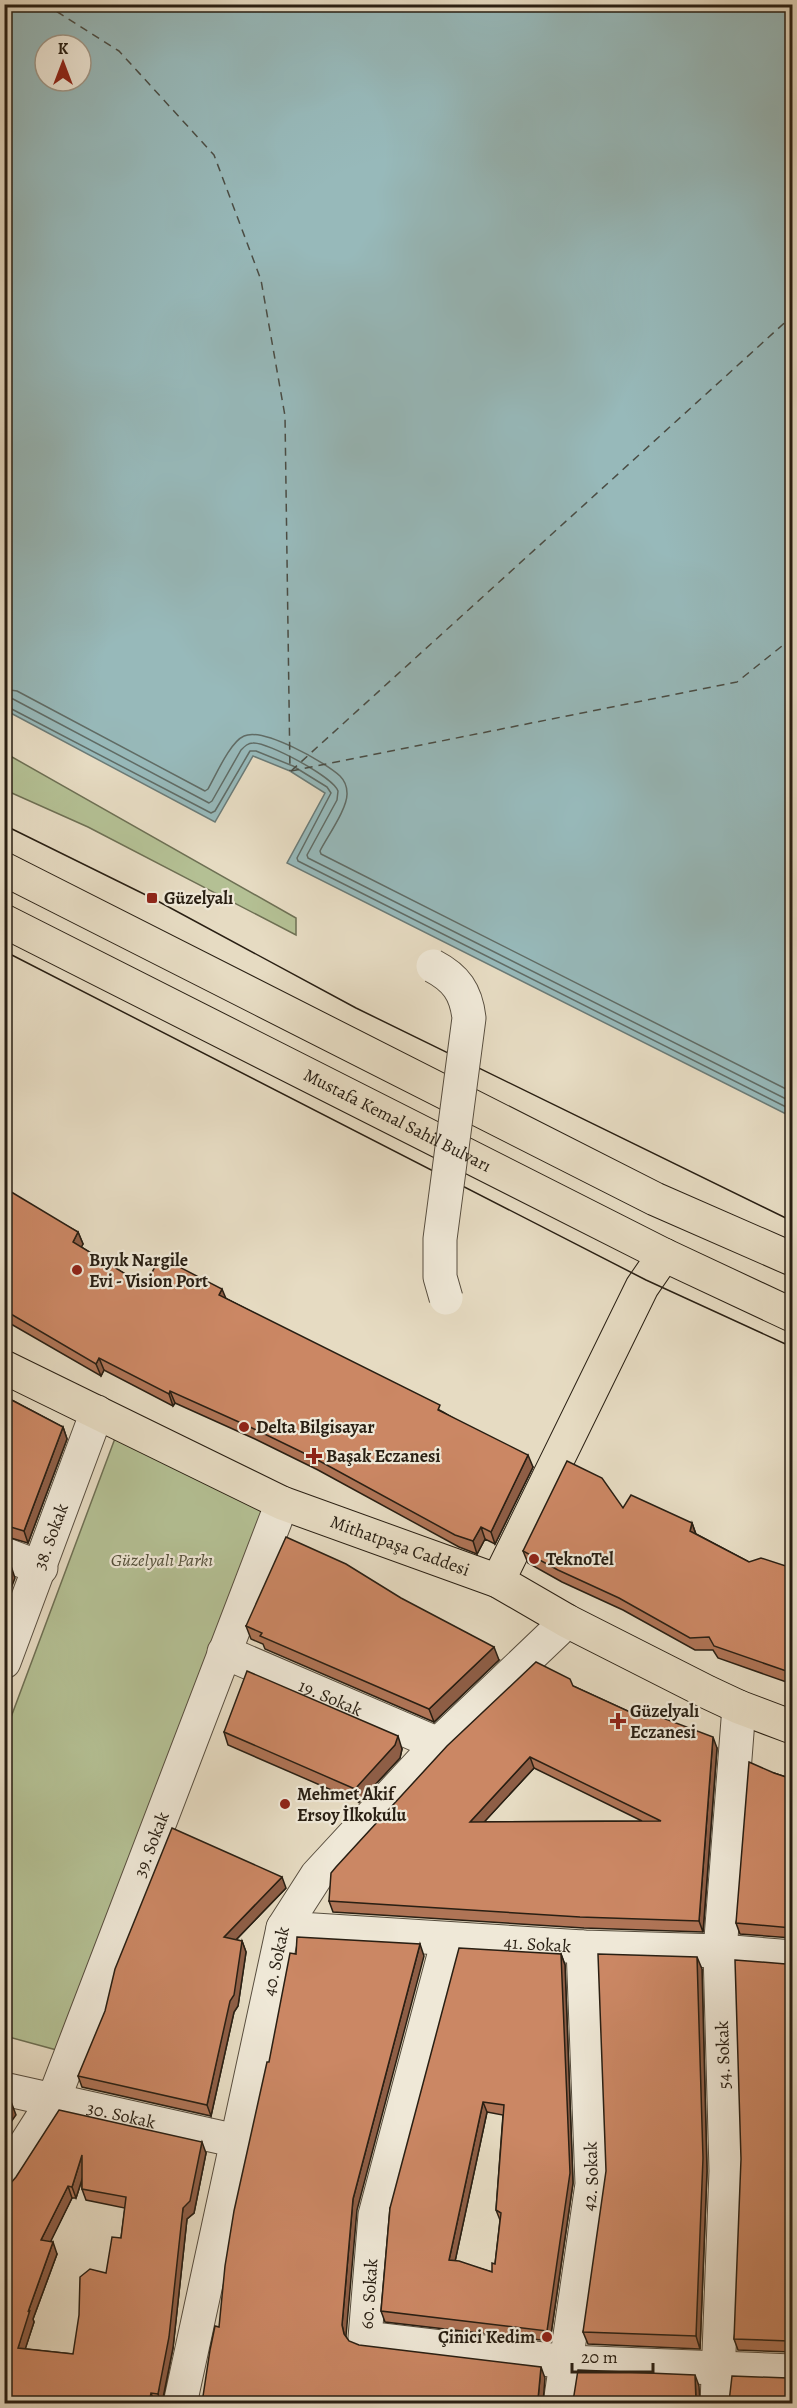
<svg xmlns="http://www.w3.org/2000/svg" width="797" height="2408" viewBox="0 0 797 2408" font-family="Alegreya,serif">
<rect width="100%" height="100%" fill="#e6dbc2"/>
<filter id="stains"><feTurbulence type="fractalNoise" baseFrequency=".00333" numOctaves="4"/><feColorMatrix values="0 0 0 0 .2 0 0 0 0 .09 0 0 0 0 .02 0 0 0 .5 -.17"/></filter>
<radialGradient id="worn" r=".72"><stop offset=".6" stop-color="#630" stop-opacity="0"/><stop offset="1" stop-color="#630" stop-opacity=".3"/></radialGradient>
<g fill="#b4c094" stroke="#6e7054" stroke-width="1.5">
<path d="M5,753L296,918V935L88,827L5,790Z"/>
<path d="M117,1433L273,1510L64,2052L5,2036L4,1736Z"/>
</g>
<path fill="#97b9ba" stroke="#6b7b77" stroke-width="1.5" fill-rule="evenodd" d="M4,5H792V1117L287,863L325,793L290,771L253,756L215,822L5,710ZM45,45H81V81H45Z"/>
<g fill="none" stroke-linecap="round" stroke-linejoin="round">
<g stroke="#606c66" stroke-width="1.5">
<path d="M4,689L17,691L205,791L208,789C216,775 230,742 244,736C263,727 325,762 340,776C344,780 347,786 347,793C348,808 327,837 320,851L321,854L792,1092"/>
<path d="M4,698L13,699L209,803L212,801L241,750C245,746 248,743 253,743C268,742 333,777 338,791L337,800L307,855L308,858L792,1102"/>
<path d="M4,705L211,813L215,811L250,751H256L293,766L327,787L331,793L297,858L298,861L792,1110"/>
</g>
<g stroke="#4a4d45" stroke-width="1.5" stroke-dasharray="8 6" stroke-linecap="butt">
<path d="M45,4L119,51L214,155L261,280L285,416L290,771"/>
<path d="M291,771L792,316"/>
<path d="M291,771L737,682L792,638"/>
</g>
<g stroke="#584e3f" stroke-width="35">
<g id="minor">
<path d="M4,1554L41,1568"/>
<path id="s1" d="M224,1652L438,1744"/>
<path id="s2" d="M4,1662L97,1412"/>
<path id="s3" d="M283,1928L583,1947L720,1951L792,1957"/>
<path d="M448,1940L375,2215L365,2338L568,2362L792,2371"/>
<path id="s4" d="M4,2089L237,2141"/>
<path id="s5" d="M4,2178L53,2101L282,1503"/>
<path id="s6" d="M180,2404L283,1928L317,1875L438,1744L567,1621"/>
<path id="s7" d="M560,2404L592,2184L583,1947"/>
<path d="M717,2404L726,2171L720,1951L739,1707"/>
</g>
</g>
<g stroke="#291f13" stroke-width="35">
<g id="major">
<path d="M4,869L655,1199L792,1259"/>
<path id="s8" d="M4,921L664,1255L792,1315"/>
<path id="s9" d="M4,1367L282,1503L498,1581L567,1621L707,1692L739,1707L792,1727"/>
<path d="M498,1581L642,1287L664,1255"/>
</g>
</g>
<use href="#minor" stroke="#efe8d7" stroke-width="33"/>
<use href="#major" stroke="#e6dbc2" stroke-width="33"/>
<g stroke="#291f13" stroke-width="1.5">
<path d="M4,825L152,898L356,1008L792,1221"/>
<path d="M4,951L646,1280L792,1347"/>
</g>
<g stroke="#584e3f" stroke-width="35" stroke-linecap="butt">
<path id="minor-bridge" d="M433,966C456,978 466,992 469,1018L440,1239V1277L446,1298"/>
</g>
<use href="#minor-bridge" stroke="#efe8d7" stroke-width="33"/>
</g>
<g fill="#af7456" stroke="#291f13" stroke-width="1.5" fill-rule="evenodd">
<path d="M4,1191L78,1232L83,1244L81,1247L145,1286L225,1298L443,1412L533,1467L495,1544L485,1539L477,1554L459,1547L318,1470L255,1439L175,1403L173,1406L104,1370L101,1376L4,1320Z"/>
<path d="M4,1396L63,1427L67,1439L28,1543L4,1536Z"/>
<path d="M623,1508L692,1523L696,1534L749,1562L792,1568V1684L718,1658L713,1650H695L623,1610L562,1582L528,1563L523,1551Z"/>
<path d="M246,1626L499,1660L434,1722L265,1649L263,1644L251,1639Z"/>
<path d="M573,1686L645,1719L717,1748L703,1932L584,1928L333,1912L329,1901ZM534,1768L642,1821L484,1822Z"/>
<path d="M224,1732L402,1749L400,1758L359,1802L228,1745Z"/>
<path d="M774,1773L792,1779V1938L740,1934L736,1923Z"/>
<path d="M286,1888L236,1940L242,1941L246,1952L238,2006L234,2012L211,2116L82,2087L78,2076Z"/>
<path d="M561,1954L565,1965L573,2183L550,2341L385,2322L381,2311L390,2208ZM487,2112L503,2115L496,2210L500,2220L495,2264L492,2272L455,2261Z"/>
<path d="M792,1963V2352L738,2350L734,2339L786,1964Z"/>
<path d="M702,1969L707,2171L700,2349L588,2344L583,2332Z"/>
<path d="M206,2153L194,2213L187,2219L173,2348L162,2403H4V2191ZM82,2180V2189L86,2200L125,2208L121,2238L73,2354L25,2349L34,2322L33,2319L57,2254L50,2242L72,2198H76Z"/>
</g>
<g fill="#8e5e46" stroke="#291f13" stroke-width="1.5">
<path d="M78,1232L83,1244L77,1255L73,1242Z"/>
<path d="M222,1289L227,1301L219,1295Z"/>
<path d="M99,1358L104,1370L101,1376L96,1364Z"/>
<path d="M170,1391L175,1403L173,1406L169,1394Z"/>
<path d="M63,1427L67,1439L28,1543L24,1531Z"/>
<path d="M528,1455L533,1467L495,1544L491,1532Z"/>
<path d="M692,1523L696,1535L690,1531Z"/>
<path d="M481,1527L485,1539L477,1554L473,1541Z"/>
<path d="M11,1566L15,1578L4,1607V1583Z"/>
<path d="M494,1647L499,1660L434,1722L429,1709Z"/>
<path d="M398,1736L402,1749L400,1758L359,1802L355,1789Z"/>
<path d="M713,1737L717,1748L703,1932L699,1921Z"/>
<path d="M530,1757L534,1768L474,1833L470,1822Z"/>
<path d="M282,1877L286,1888L228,1948L224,1937Z"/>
<path d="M242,1941L246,1952L238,2006L234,2012L211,2116L207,2105Z"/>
<path d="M420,1944L424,1956L357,2210L346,2336L348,2345L344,2334L342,2325L353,2199Z"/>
<path d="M561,1954L565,1965L573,2183L550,2341L547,2331Z"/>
<path d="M697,1957L702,1969L707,2171L700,2349L696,2336Z"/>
<path d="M10,2099L16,2115L4,2132V2107Z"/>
<path d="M483,2102L487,2112L453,2271L449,2260Z"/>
<path d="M202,2142L206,2153L194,2213L187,2219L173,2348L162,2403H161L158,2394L183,2208Z"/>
<path d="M82,2155L86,2167L76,2198L72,2187Z"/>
<path d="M68,2186L72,2198L46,2251L41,2240Z"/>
<path d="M53,2242L57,2254L33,2319L34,2322L22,2359L18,2348L28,2312Z"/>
<path d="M541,2367L545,2378L543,2403H540L538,2399Z"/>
<path d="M695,2375L699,2386L700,2403H697L696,2401Z"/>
<path d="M151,2393L155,2403H149Z"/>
</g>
<g fill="#cb8764" stroke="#291f13" stroke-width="1.5" fill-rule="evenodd">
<path d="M8,1190L78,1232L73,1242L145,1286L160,1257L222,1289L219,1295L440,1405L438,1410L528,1455L491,1532L481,1527L473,1541L455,1535L314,1458L250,1427L170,1391L169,1394L99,1358L96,1364L4,1310V1191Z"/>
<path d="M4,1396L63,1427L24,1531L4,1525Z"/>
<path d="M567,1461L602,1478L623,1508L631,1495L692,1523L690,1531L749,1562L761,1558L792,1568V1673L714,1646L709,1637L690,1638L619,1598L558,1570L523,1551Z"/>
<path d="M286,1537L346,1564L401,1598L494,1647L429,1709L260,1636L262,1633L246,1626Z"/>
<path d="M4,1563L11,1566L4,1583Z"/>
<path d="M536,1662L570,1679L573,1686L645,1719L655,1715L713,1737L699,1921L580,1917L329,1901L331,1873L336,1867L447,1746ZM530,1757L661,1821L470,1822Z"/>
<path d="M247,1671L398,1736L395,1745L355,1789L224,1732Z"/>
<path d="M749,1762L774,1773L792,1779V1928L736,1923Z"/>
<path d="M172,1828L282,1877L224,1937L242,1941L234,1995L230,2001L207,2105L78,2076L105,2011L115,1969Z"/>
<path d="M297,1937L420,1944L353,2199L342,2325L344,2334L349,2341L359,2345L541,2367L538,2399L541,2403H202L210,2350L215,2326L219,2327L225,2266L234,2211L267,2062H269L290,1953L296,1954Z"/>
<path d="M459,1948L561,1954L570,2173L547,2331L381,2311L390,2208ZM483,2102L504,2105L496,2210L501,2213L495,2264L492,2263V2272L459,2261L449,2260Z"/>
<path d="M598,1954L697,1957L703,2158L696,2336L583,2332L606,2171Z"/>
<path d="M735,1960L786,1964L792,1963V2342L789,2341L734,2339L741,2159Z"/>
<path d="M4,2097L10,2099L4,2107Z"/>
<path d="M59,2110L202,2142L190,2201L183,2208L169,2337L158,2394L151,2393L149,2403H4V2191L16,2177ZM82,2155V2189L126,2197L121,2238L112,2237L106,2273L90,2269L80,2277L79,2315L73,2354L18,2348L30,2310L28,2312L53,2242L41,2240L68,2186L72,2187Z"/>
<path d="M578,2370L695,2375L696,2401L699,2403H571L574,2395Z"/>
<path d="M732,2376L788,2378L792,2377V2403H728L729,2402Z"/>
</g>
<g fill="#8f2418" stroke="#efe8d7" stroke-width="2">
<rect x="146" y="892" width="12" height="12" rx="3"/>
<circle cx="77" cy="1270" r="6"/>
<circle cx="244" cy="1427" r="6"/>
<path d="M311 1447h6v6h6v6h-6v6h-6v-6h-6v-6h6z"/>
<circle cx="534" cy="1559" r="6"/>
<path d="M615 1712h6v6h6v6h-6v6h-6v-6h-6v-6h6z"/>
<circle cx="285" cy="1804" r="6"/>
<circle cx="547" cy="2337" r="6"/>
</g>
<g text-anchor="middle" stroke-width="4.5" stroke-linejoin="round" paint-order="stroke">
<g font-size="18" font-weight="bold" fill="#291f13" stroke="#efe8d7" text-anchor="start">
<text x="164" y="904">Güzelyalı</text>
<text x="89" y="1266">Bıyık Nargile<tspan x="89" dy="21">Evi - Vision Port</tspan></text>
<text x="256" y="1433">Delta Bilgisayar</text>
<text x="326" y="1462">Başak Eczanesi</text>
<text x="546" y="1565">TeknoTel</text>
<text x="630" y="1717">Güzelyalı<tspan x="630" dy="21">Eczanesi</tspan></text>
<text x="297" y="1800">Mehmet Akif<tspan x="297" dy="21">Ersoy İlkokulu</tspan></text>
<text x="535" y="2343" text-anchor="end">Çinici Kedim</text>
</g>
<g font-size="18" fill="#291f13" stroke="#efe8d7">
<text dy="6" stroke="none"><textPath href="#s8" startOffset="441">Mustafa Kemal Sahil Bulvarı</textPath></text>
<text dy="6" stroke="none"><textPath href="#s2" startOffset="134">38. Sokak</textPath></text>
<text dy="6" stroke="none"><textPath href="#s9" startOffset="435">Mithatpaşa Caddesi</textPath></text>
<text dy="6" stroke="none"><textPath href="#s1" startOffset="116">19. Sokak</textPath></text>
<text dy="6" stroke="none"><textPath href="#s5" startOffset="366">39. Sokak</textPath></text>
<text dy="6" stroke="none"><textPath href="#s3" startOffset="255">41. Sokak</textPath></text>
<text dy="6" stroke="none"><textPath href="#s6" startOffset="453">40. Sokak</textPath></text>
<text transform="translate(723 2055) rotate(-92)" y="6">54. Sokak</text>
<text dy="6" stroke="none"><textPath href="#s4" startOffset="120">30. Sokak</textPath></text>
<text dy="6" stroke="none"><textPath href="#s7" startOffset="230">42. Sokak</textPath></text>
<text transform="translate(369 2294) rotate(-86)" y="6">60. Sokak</text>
</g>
<g font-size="18" font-style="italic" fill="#534f3a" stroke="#efe8d7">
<text x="162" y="1566">Güzelyalı Parkı</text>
</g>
</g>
<rect width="797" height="2408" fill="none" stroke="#e6dbc2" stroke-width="24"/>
<rect x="6" y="6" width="785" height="2396" fill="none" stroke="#291f13" stroke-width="3"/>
<rect x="12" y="12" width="773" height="2384" fill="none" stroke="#291f13" stroke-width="1.5"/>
<g transform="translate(63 63)"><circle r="28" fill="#efe8d7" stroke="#a09889" stroke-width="1.5"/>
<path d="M0-4.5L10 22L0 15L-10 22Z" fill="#8f2418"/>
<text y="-9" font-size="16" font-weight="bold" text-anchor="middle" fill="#291f13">K</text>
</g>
<path d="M572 2363v9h81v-9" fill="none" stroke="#291f13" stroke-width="3"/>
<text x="581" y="2363" font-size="18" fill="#291f13" stroke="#efe8d7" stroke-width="4.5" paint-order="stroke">20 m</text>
<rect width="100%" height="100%" filter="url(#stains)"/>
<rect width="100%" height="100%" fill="url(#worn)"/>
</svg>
